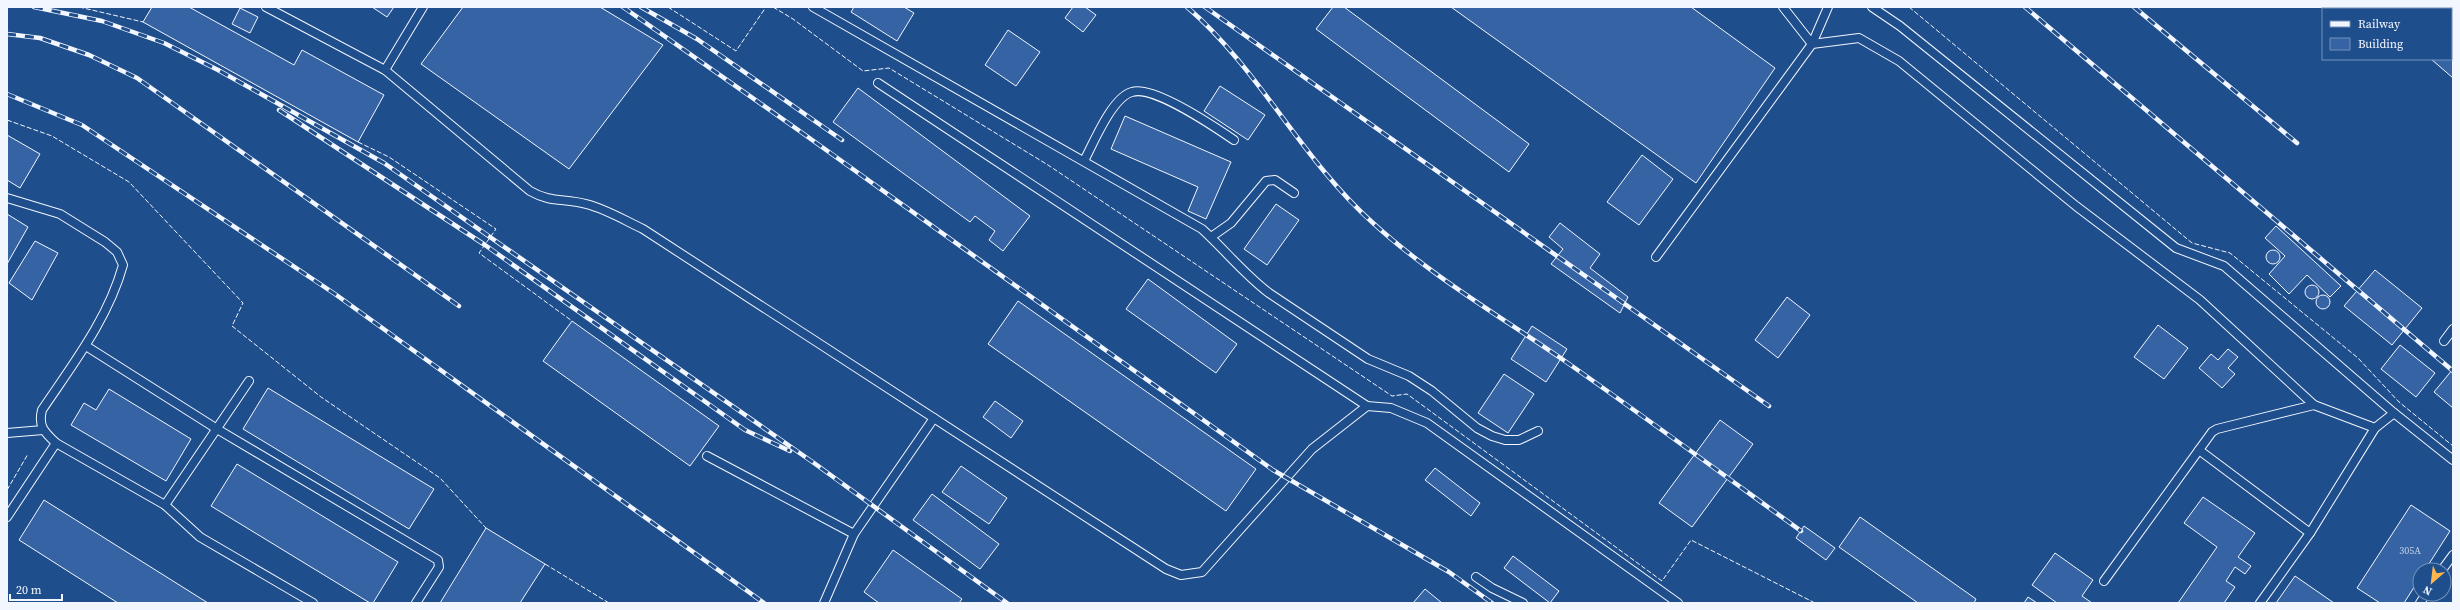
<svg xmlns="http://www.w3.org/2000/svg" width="2460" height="610" viewBox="0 0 2460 610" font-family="'Source Serif 4',serif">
<rect width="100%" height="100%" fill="#1f4e8c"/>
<g fill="#3563a3" stroke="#f2f6ff">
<path d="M152,7H189L294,65L302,50L384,95L358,142L143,22Z"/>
<path d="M372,7H394L387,17Z"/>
<path d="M463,7H600L663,45L569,169L421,64Z"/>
<path d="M854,7H904L914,13L897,41L851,12Z"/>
<path d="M1073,7H1085L1096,15L1083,32L1065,18Z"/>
<path d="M1333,7H1344L1529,144L1509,172L1316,29Z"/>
<path d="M1451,7H1691L1775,68L1696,183Z"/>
<path d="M2418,7H2453V21L2451,23V9H2421Z"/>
<path d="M240,8L258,17L250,33L232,24Z"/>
<path d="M2453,21V78L2431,59H2451V23Z"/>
<path d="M1008,30L1040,52L1016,86L985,65Z"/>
<path d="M1220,86L1265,115L1248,140L1204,111Z"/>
<path d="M858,88L1030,216L1003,251L989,240L995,231L975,216L970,222L833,122Z"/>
<path d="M1125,116L1231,162L1206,219L1188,211L1198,187L1111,149Z"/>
<path d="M7,135L40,154L20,188L7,180Z"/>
<path d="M1642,155L1673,179L1639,225L1607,202Z"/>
<path d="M1276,204L1299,220L1267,265L1244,249Z"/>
<path d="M7,214L28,227L7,264Z"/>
<path d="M1560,223L1600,254L1590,268L1628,297L1620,313L1551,264L1563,249L1549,237Z"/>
<path d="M2276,226L2341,286L2330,297L2307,275L2289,294L2269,274L2285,256L2265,238Z"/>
<path d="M35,241L58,253L32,300L9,283Z"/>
<circle cx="2273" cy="257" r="7"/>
<path d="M2375,270L2422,308L2392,345L2344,306Z"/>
<path d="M1148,279L1237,344L1216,373L1126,309Z"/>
<circle cx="2312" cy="292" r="7"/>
<circle cx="2323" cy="302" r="7"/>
<path d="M1787,297L1810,315L1778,358L1755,340Z"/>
<path d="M1018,301L1256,469L1226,511L988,344Z"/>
<path d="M572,321L719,426L690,466L543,361Z"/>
<path d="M2158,325L2188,348L2164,379L2134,357Z"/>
<path d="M1532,326L1567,349L1546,382L1511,359Z"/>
<path d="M2400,345L2435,373L2416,397L2381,369Z"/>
<path d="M2228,349L2238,357L2228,368L2235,374L2222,388L2199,368L2211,354L2218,360Z"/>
<path d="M2453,369V408L2434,392Z"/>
<path d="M1504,374L1534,394L1508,433L1478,413Z"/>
<path d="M268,388L434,489L409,529L243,429Z"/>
<path d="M109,389L191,439L166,481L71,425L84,403L96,410Z"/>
<path d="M995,401L1023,421L1011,438L983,417Z"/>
<path d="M1720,420L1753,444L1692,527L1659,503Z"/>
<path d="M237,464L398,562L373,603H370L211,506Z"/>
<path d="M961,466L1007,498L989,524L942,492Z"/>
<path d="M1435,468L1480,503L1471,516L1425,480Z"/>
<path d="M932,494L999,544L980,569L913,520Z"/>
<path d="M2203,497L2255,533L2238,557L2251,566L2245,574L2235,567L2226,581L2235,587L2224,603H2178L2217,547L2184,523Z"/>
<path d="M44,500L208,603H118L19,540Z"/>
<path d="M2411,505L2450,531L2425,570H2420V578L2404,603H2380L2357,588Z"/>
<path d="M1860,517L1976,599L1974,603H1918L1839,547Z"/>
<path d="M1804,526L1835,548L1826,560L1796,538Z"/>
<path d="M486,528L545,564L520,603H440Z"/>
<path d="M893,550L962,599L959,603H879L864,592Z"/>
<path d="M2055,553L2093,580L2082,596L2092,603H2057L2032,585Z"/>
<path d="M1513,556L1559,591L1550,603L1504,568Z"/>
<path d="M2295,576L2334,603H2276Z"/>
<path d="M1425,589L1442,603H1413Z"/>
<path d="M2028,597L2037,603H2024Z"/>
</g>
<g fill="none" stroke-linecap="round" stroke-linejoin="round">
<g stroke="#f2f6ff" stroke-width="10">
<g id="lane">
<path d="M266,7L385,70L530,191C551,203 564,198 586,204C606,209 624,220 643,229L1166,569L1181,575L1202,572L1312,449L1367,406L1391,408L1427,423L1678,603"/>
<path d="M813,7L1202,229C1225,250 1244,274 1269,293L1368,359L1409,376L1432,391L1477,428L1492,436L1505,440H1519L1538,431"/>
<path d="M1783,7L1812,44L1859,38L1899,61L2076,206L2200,300L2314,405L2375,428L2394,413"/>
<path d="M1872,7L1900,26L2176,248L2224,266L2394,413L2453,460"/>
<path d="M385,70L423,7"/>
<path d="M878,83L1367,406"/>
<path d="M1084,161C1093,144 1112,97 1132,92C1153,85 1215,127 1234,140"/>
<path d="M7,198L60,214L105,242L117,252L123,265C108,319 73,364 42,410C38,426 44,432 56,443L7,517"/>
<path d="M1211,237L1231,223L1266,181L1275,180L1294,193"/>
<path d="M1656,257L1812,44L1828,7"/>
<path d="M2444,341L2453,329"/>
<path d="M86,346L217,429L438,560L439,567L416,603"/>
<path d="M7,433L43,430"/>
<path d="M56,443L165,505L200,537L313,603"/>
<path d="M2199,450L2310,533L2260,603"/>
<path d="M707,456L854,534L824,603"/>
<path d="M165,505L249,381"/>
<path d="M2310,533L2375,428"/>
<path d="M854,534L934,418"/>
<path d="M2442,570L2453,555"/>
<path d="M1476,577L1492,588L1523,603"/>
<path d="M2104,581L2212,432L2217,429L2314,405"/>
<path d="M2420,603L2426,594"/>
</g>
</g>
<use href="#lane" stroke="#1f4e8c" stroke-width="8"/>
<g stroke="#f2f6ff" stroke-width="4.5">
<g id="rail">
<path d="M34,7L102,21L164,43L218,70L384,163L814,463L1007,603"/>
<path d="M623,7L801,132L1273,470L1449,572L1492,603"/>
<path d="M641,7L697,39L842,140"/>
<path d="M1187,7C1260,70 1301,159 1373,223C1430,275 1498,315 1562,359C1642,415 1721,473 1801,531"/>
<path d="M1205,7L1769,406"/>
<path d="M2025,7L2453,371"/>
<path d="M2134,7L2297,143"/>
<path d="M7,34L40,38L89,55L137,78L459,306"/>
<path d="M7,94L82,125L335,294L764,603"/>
<path d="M279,110L485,245L745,430L790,451"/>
</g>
</g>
<use href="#rail" stroke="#1f4e8c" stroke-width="3" stroke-dasharray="9" stroke-linecap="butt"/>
<g stroke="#f2f6ff" stroke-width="1" stroke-dasharray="5 2" stroke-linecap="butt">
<path d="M79,7L143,22"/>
<path d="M668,7L736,51L766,7"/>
<path d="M773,7L793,19L863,71L889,68L1048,165L1392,396L1407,394L1662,581L1691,540L1815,603"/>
<path d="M1909,7L2192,243L2230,253L2358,358L2399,402L2453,446"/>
<path d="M7,120L52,136L129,182L243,303L232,326L321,397L440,478L486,528"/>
<path d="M358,142L389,157L496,229L479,253L572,321"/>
<path d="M7,490L28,454"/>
<path d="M545,564L609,603"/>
</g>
</g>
<g text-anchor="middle" stroke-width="3" stroke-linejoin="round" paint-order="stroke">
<g font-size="10" fill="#c3d1e8">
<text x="2410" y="554">305А</text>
</g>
</g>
<rect width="2460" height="610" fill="none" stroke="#f2f6ff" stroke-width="16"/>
<rect x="2322" y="8" width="130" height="52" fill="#1f4e8c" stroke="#7391ba"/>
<rect x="2330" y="21" width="20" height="6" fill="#f2f6ff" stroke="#7391ba"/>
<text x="2358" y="28" font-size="12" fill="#f2f6ff">Railway</text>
<rect x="2330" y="38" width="20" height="12" fill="#3563a3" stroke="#7391ba"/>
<text x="2358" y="48" font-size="12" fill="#f2f6ff">Building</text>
<g transform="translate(2432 582) rotate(208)"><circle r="19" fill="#1f4e8c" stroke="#7391ba"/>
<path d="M0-3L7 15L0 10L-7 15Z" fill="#ffb74d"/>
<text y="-6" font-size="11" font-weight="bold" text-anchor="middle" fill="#f2f6ff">N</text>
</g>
<path d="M10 594v6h52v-6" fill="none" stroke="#f2f6ff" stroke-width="2"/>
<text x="16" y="594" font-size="12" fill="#f2f6ff" stroke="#1f4e8c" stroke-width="3" paint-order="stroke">20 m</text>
</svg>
